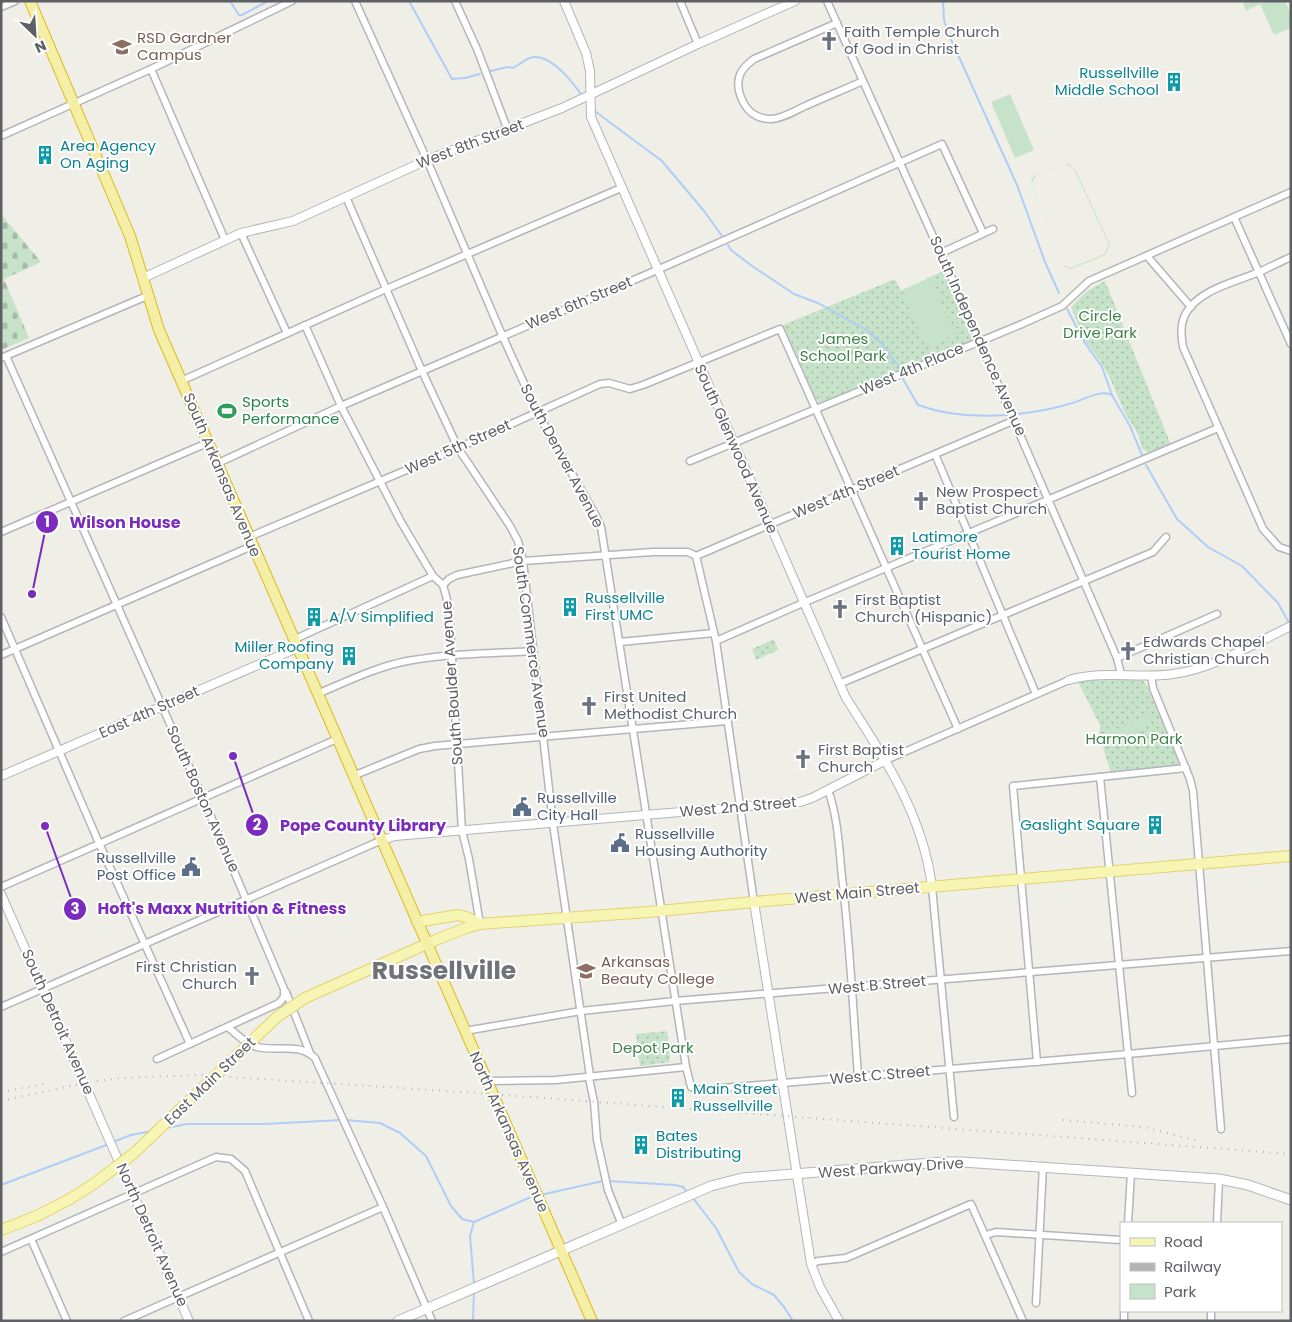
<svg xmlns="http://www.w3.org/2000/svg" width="1292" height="1322" viewBox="0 0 1292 1322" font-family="Poppins,sans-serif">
<defs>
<pattern id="green-dots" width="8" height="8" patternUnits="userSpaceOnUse" patternTransform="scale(1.25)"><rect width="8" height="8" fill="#c6e3c9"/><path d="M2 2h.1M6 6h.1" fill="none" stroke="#a4bba7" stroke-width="1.8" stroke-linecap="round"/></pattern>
<pattern id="cemetery-stones" width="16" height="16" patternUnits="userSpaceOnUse" patternTransform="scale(1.25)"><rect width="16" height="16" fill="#c6e3c9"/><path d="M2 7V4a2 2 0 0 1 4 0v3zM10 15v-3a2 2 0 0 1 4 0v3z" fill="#a4bba7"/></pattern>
</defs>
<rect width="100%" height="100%" fill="#efeee7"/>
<g fill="url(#green-dots)">
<path d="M945,270L973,335V341L825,402L819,403L814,395L783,325L895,279L901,291Z"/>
<path d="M1105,281L1171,445L1149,453L1142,448L1138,434L1125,413L1109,376L1098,358L1084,340L1071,307L1087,291Z"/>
<path d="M774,639L778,650L756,660L752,649Z"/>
<path d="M1108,678L1142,679L1146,684L1179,762L1177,766L1111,773L1099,734L1100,725L1078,682Z"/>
<path d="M667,1031L670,1062L640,1066L636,1034Z"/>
</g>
<path fill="url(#cemetery-stones)" d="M1,214L41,262L4,279L29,338L1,350Z"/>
<g fill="#c6e3c9" fill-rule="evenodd">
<path d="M1242,1H1285L1291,15V28L1274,35L1260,4L1246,11Z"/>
<path d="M1010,94L1034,150L1015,158L991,102Z"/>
<path d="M1064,164H1069L1076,171L1110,245L1105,255L1071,269L1065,267L1059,258L1031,181L1035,175ZM1064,164L1070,166L1075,171L1109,245L1104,254L1071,268L1065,266L1059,258L1032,183L1036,175Z"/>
<path d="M931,278L955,334L926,347L902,290Z"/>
<path d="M1146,715L1151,718L1150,725L1116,743L1108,740L1107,734L1111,732Z"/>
</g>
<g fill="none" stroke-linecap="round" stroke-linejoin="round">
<g stroke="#afcef7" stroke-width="2">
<path d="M230,1L239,15H242L268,1"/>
<path d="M409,1L452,79L465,78L480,74"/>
<path d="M943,1L944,20L949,35L1017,185L1045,262L1059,293"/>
<path d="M491,71L507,67L513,68C519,65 526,58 533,57C552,55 571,80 581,94"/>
<path d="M596,112L662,161L704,211L722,236"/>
<path d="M728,245L731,250L752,266L794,294L818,303L868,331L882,344L898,366"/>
<path d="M1067,309L1085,343L1102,367L1112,395"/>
<path d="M903,379L918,405C945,415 978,417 1007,415"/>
<path d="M1017,414C1035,412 1053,409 1069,404C1082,401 1099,389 1112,395L1130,426L1142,455"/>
<path d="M1146,465L1177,519L1208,547L1242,566L1278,603L1288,621"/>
<path d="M346,1120L380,1123L400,1133L426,1156L451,1206L462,1219L474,1222L533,1196"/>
<path d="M166,1128L187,1124H264L341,1120"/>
<path d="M113,1142L131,1135L152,1131"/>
<path d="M608,1181L675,1185L683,1187L688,1193"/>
<path d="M1,1185L109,1144"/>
<path d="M540,1195L603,1181"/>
<path d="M693,1198L716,1228L739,1272L752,1284L774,1295L784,1307L793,1321"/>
<path d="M474,1222L470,1236L474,1283"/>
<path d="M473,1321L474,1291"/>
</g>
<g stroke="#b4b5ba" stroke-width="9">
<g id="minor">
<path d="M355,1L427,160L502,335L537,412L596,516L601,527L686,1067L691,1087L699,1090L1128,1054L1291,1039"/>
<path d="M455,1L477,49L507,128"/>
<path d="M680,1L698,44"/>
<path d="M827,1L954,283L1117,658L1121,674"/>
<path d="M1,7L15,1"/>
<path d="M837,23L754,59C742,68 736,76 739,91C743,107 753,119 771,119C781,119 793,112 803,107C823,98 843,90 863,81"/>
<path d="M151,69L225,240"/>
<path d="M1,136L151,69L292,1"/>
<path d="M346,197L422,371L458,448L510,526L518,541L523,561L553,824L590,1076L589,1078L594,1102L597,1140L608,1190L622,1225"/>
<path d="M1234,217L1291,344"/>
<path d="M241,233L287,333"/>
<path d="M941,253L993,229"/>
<path d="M1147,256L1191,307"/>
<path d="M1291,257C1280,262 1270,267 1259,272C1236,282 1200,289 1186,313C1180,324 1181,335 1183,347L1263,529L1279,547L1291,551"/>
<path d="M305,325L341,406L401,522L433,576L443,585L449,607L462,831L469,859L480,924"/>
<path d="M6,356L203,798L284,989V997L279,1003L157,1059"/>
<path d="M1,358L147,296"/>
<path d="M181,381L386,289L621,188"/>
<path d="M935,454L1036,694"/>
<path d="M690,461L1022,324L1062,306L1089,281L1291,192"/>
<path d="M216,464L341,406L657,270L942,144L983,233"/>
<path d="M1,532L207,443"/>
<path d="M249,537L458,448L600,384L609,383L630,389L643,385L780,329L958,729"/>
<path d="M696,556L716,641L754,902"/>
<path d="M443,585L449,579L457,575L523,561L653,552H688L696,556L1015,420"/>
<path d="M1,617L99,843L190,1044"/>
<path d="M293,640L433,576"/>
<path d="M716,641L803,603L1218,428"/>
<path d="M620,642L714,633"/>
<path d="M1,655L252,546"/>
<path d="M1117,658L1217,614"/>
<path d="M1151,675L1153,688L1190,779L1193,791L1221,1129"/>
<path d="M839,684L1153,552L1166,537"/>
<path d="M317,694C346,682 376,667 407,661C448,653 491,654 533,651"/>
<path d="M886,760L1069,680"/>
<path d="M353,776L419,749L435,746L727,721"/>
<path d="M1100,777L1132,1093"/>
<path d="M828,790C838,817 839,848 842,877C850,943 853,1010 858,1076"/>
<path d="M1,887L337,739"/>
<path d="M932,887L954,1117"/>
<path d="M286,992L310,1053"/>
<path d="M1,1007L382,840"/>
<path d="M228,1027C236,1034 246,1044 257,1047C277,1052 298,1042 315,1058L383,1207L432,1321"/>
<path d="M465,1031L581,1011L675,1001L1291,951"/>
<path d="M1037,1062L1013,786L1186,768"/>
<path d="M487,1081L556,1080L686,1067"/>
<path d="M1128,1223L1131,1173"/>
<path d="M1217,1223L1219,1179"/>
<path d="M986,1235L996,1232L1121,1240"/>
<path d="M31,1239L67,1321"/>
<path d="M1,1252L216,1157L231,1159L245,1171L309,1321"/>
<path d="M811,1264L818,1261L846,1258L971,1204L1023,1321"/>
<path d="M1036,1303L1043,1166"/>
<path d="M124,1321L383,1207"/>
<path d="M1124,1321V1311"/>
<path d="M1211,1321V1311"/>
</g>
</g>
<g stroke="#b4b5ba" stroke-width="10">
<g id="tertiary">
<path d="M564,1L586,53L590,71L591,117L846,698C885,758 923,815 932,887"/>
<path d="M143,278L241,233L293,221L427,160L562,108L698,44L795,1"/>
<path d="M1069,680C1103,670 1138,679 1173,674C1213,669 1255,643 1291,626"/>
<path d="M1,776L297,648"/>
<path d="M382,840L395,836L800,802L812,798L886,760"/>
<path d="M1,894L189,1321"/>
<path d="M754,902L811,1264L820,1287L839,1321"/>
</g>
</g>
<g stroke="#b5b7bc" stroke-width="11">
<path id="secondary" d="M398,1321L711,1186L742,1178L944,1162H962L1219,1179L1248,1185L1291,1200"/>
</g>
<g stroke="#e4d16b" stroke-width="12">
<g id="primary">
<path d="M417,922L458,915L466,917L480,924"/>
<path d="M305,998L438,939L466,928L480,924L648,912L754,902L1291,856"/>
<path d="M1,1230L37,1216L70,1199"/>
</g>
</g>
<g stroke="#deb917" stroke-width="12">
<path id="trunk" d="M30,1L130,236L159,330L592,1321"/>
</g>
<use href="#minor" stroke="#fff" stroke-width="6"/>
<use href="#tertiary" stroke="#fff" stroke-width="8"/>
<use href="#secondary" stroke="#fff" stroke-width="9"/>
<use href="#primary" stroke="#f7f5b3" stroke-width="10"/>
<use href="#trunk" stroke="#f5eea6" stroke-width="10"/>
<g stroke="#b4b4b5" stroke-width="2" stroke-dasharray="1 6" stroke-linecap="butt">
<path d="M1,1092L44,1084"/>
<path d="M1,1101L84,1083L120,1078L198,1075L477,1093L1291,1154"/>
<path d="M1063,1120L1144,1127L1198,1141"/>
</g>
<g stroke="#e4d16b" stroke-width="12" stroke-linecap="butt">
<path id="primary-bridge" d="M70,1199L95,1183L133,1154L277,1017L305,998"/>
</g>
<use href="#primary-bridge" stroke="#f7f5b3" stroke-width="10"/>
</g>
<defs>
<g id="church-bare" transform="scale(1.5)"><path d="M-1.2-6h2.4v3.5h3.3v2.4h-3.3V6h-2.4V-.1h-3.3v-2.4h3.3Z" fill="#6b7280" stroke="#fff" stroke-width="2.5" paint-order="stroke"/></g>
<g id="school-bare" transform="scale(1.5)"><path d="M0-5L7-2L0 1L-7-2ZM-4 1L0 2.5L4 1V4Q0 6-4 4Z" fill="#8d6e63" stroke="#fff" stroke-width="2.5" paint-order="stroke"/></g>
<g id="building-bare" transform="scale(1.5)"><path d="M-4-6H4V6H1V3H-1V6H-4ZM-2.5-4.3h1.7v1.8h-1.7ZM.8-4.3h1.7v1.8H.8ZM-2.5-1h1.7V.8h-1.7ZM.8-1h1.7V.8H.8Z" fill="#0f9aa8" stroke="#fff" stroke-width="2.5" paint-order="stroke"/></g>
<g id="stadium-bare" transform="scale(1.5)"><path d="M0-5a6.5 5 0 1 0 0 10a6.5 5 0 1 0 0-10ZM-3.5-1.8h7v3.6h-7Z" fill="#2e9e5b" stroke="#fff" stroke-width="2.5" paint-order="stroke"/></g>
<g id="civic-bare" transform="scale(1.5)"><path d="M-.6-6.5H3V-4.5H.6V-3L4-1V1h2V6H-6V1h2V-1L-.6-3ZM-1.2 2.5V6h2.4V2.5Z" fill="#5c6f8a" stroke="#fff" stroke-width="2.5" paint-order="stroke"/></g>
<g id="university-bare" transform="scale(1.5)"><path d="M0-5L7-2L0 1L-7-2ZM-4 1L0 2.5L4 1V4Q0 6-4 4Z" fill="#8d6e63" stroke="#fff" stroke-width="2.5" paint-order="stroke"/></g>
</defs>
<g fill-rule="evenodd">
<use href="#church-bare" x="829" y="41"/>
<use href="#school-bare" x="122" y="47"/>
<use href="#building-bare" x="1174" y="82"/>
<use href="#building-bare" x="45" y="155"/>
<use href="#stadium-bare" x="227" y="411"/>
<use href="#church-bare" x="921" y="501"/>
<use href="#building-bare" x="897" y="546"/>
<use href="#building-bare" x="570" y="607"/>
<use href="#church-bare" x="840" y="609"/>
<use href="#building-bare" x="314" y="617"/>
<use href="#church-bare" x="1128" y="651"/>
<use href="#building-bare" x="349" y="656"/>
<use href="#church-bare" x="589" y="706"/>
<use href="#church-bare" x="803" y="759"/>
<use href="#civic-bare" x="522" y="807"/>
<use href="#building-bare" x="1155" y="825"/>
<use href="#civic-bare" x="620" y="843"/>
<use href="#civic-bare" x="191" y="867"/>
<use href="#university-bare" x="586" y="971"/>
<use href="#church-bare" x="252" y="976"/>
<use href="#building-bare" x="678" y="1098"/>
<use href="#building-bare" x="641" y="1145"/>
</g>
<g text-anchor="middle" stroke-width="4" stroke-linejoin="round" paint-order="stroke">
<g font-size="15" fill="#5b616d" stroke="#fff" text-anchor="start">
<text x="844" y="37">Faith Temple Church<tspan x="844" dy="17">of God in Christ</tspan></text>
<text x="936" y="497">New Prospect<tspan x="936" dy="17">Baptist Church</tspan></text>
<text x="855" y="605">First Baptist<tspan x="855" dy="17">Church (Hispanic)</tspan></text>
<text x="1143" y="647">Edwards Chapel<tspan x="1143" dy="17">Christian Church</tspan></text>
<text x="604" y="702">First United<tspan x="604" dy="17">Methodist Church</tspan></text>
<text x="818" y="755">First Baptist<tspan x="818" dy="17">Church</tspan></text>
<text x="237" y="972" text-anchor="end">First Christian<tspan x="237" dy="17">Church</tspan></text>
</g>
<g font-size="15" fill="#785e54" stroke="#fff" text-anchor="start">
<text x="137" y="43">RSD Gardner<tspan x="137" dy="17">Campus</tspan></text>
<text x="601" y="967">Arkansas<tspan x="601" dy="17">Beauty College</tspan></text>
</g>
<g font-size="15" fill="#0d838f" stroke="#fff" text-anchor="start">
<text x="1159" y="78" text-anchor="end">Russellville<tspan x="1159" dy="17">Middle School</tspan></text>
<text x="60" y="151">Area Agency<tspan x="60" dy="17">On Aging</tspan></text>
<text x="912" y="542">Latimore<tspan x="912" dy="17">Tourist Home</tspan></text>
<text x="585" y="603">Russellville<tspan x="585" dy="17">First UMC</tspan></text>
<text x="329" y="622">A/V Simplified</text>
<text x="334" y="652" text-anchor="end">Miller Roofing<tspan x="334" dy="17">Company</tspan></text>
<text x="1140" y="830" text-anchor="end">Gaslight Square</text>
<text x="693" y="1094">Main Street<tspan x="693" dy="17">Russellville</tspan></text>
<text x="656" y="1141">Bates<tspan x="656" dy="17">Distributing</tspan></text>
</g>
<g font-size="15" fill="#5e6065" stroke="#fff">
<text transform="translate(470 144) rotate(-21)" y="5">West 8th Street</text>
<text transform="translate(579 303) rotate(-23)" y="5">West 6th Street</text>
<text transform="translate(978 336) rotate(66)" y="5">South Independence Avenue</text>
<text transform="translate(912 369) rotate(-23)" y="5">West 4th Place</text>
<text transform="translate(458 447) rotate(-24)" y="5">West 5th Street</text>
<text transform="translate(736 449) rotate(66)" y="5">South Glenwood Avenue</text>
<text transform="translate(562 456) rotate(62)" y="5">South Denver Avenue</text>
<text transform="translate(222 475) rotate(67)" y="5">South Arkansas Avenue</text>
<text transform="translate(846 492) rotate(-23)" y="5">West 4th Street</text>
<text transform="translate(531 642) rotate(82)" y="5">South Commerce Avenue</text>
<text transform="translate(452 683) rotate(-94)" y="5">South Boulder Avenue</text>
<text transform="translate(149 712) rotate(-24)" y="5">East 4th Street</text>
<text transform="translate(203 799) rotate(66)" y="5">South Boston Avenue</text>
<text transform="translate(738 807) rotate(-5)" y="5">West 2nd Street</text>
<text transform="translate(857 893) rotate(-5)" y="5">West Main Street</text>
<text transform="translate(877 985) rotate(-5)" y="5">West B Street</text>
<text transform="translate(58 1022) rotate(66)" y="5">South Detroit Avenue</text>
<text transform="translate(880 1075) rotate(-5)" y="5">West C Street</text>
<text transform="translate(210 1081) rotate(-44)" y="5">East Main Street</text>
<text transform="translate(509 1132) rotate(66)" y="5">North Arkansas Avenue</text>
<text transform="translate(891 1168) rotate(-4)" y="5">West Parkway Drive</text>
<text transform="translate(152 1235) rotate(66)" y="5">North Detroit Avenue</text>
</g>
<g font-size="15" fill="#3f834b" stroke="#fff">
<text x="1100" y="321">Circle<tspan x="1100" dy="17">Drive Park</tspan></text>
<text x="843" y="344">James<tspan x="843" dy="17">School Park</tspan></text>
<text x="1134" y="744">Harmon Park</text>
<text x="653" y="1053">Depot Park</text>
</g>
<g font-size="15" fill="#27864d" stroke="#fff" text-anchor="start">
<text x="242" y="407">Sports<tspan x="242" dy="17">Performance</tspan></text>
</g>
<g font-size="15" fill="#4e5e75" stroke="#fff" text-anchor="start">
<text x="537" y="803">Russellville<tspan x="537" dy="17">City Hall</tspan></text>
<text x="635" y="839">Russellville<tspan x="635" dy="17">Housing Authority</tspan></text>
<text x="176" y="863" text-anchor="end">Russellville<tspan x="176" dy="17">Post Office</tspan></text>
</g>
<g font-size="25" font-weight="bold" fill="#6f7277" stroke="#fff">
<text x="444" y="979">Russellville</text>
</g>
</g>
<path fill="none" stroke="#7b2cbf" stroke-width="2" d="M32 594L47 522M233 756L257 825M45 826L75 909"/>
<g fill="#7b2cbf" stroke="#fff" stroke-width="2">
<circle cx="32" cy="594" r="5"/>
<circle cx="233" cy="756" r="5"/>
<circle cx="45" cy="826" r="5"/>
<circle cx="47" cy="522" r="12"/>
<circle cx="257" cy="825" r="12"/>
<circle cx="75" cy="909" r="12"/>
</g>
<g font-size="15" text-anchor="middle" font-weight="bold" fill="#fff">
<text x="47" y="527">1</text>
<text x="257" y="830">2</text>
<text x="75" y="914">3</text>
</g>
<g font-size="16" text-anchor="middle" font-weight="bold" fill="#7b2cbf" stroke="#fff" stroke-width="4" stroke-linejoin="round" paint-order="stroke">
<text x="125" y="528">Wilson House</text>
<text x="363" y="831">Pope County Library</text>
<text x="222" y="914">Hoft's Maxx Nutrition &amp; Fitness</text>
</g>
<rect width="1292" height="1322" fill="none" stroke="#5e6065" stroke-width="5"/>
<rect x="1120" y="1222" width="162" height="90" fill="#ffffff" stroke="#bfbfc1"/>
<rect x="1130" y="1238" width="25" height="8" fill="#f7f5b3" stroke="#bfbfc1"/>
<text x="1164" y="1247" font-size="15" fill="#5e6065">Road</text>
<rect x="1130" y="1263" width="25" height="8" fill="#b4b4b5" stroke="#bfbfc1"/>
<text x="1164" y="1272" font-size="15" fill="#5e6065">Railway</text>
<rect x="1130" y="1284" width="25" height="15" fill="#c6e3c9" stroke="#bfbfc1"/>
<text x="1164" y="1297" font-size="15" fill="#5e6065">Park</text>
<g transform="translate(35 35) rotate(155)" stroke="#ffffff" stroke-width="4" paint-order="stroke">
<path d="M0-4L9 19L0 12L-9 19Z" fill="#5e6065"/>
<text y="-8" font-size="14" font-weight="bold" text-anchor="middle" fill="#5e6065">N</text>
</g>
</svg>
